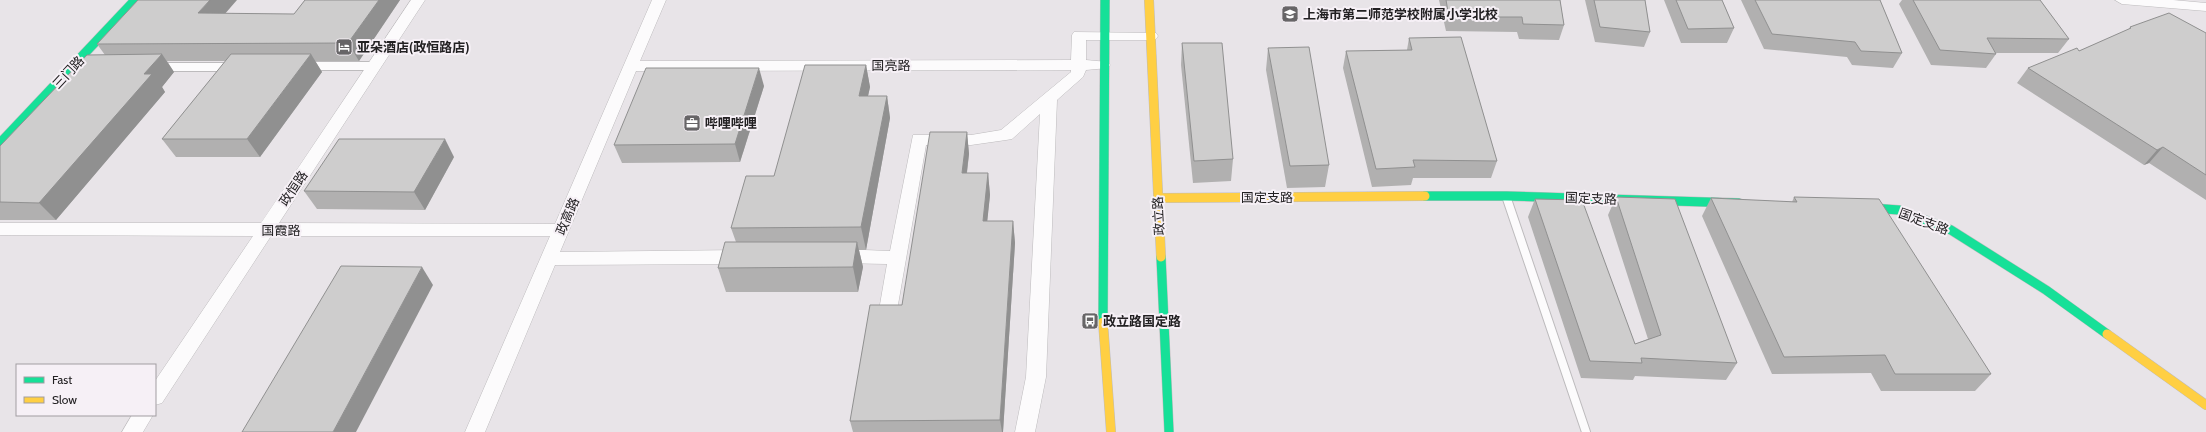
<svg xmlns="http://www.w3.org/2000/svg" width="2206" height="432" viewBox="0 0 2206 432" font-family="Cabin,'Noto Sans SC',sans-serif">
<rect width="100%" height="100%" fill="#e8e4e8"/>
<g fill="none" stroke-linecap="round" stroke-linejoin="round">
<g stroke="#bdbbbd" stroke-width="10">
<g id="lane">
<path d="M309,66H374"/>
<path d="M161,67H231"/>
<path d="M1506,196L1586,432"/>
</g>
</g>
<g stroke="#bdbbbd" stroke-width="1">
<g id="street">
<path d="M411,0H425L279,223L555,224L652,0H666L640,61L1071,60L1072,35L1074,32L1156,33L1158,36L1156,39L1151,40H1086V60L1108,62L1110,65L1108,68L1086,70L1083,77L1057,100L1046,377L1035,432H1015L1026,377L1040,114L1012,139L1006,140L971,145H926L896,316L893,321L887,323L881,321L878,316L887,264L838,263L832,261L829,256L832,251L838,249L890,251L913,135H971L1001,130L1071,72V70L636,71L560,252L744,250L750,252L753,257L750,262L744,264L555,265L485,432H465L550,236H271L162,403L155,405V381L253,236L0,235V223H261Z"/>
<path d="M2115,0H2173L2206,3V11L2122,4Z"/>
<path d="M132,415H153L143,432H122Z"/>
</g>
</g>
<g stroke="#bdbbbd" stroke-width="10">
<g id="fast">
<path d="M0,143L135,0"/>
<path d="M1425,196H1506L1739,203"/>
<path d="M1857,207L1899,210L1951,230L2046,290L2107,334"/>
<path d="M1161,257L1169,432"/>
<path d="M1103,322L1105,0"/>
</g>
</g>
<g stroke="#bdbbbd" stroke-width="10">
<g id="slow">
<path d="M1149,0L1161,257"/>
<path d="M1158,198L1425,196"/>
<path d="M1103,322L1111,432"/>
<path d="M2107,334L2206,405"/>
</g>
</g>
<use href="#lane" stroke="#fcfbfc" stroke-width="8"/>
<use href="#street" fill="#fcfbfc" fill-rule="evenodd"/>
<use href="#fast" stroke="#16e098" stroke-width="9"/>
<use href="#slow" stroke="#ffcf43" stroke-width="9"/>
</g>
<g fill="#b1b0b0">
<path d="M305,0H400L359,61H315L322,72L260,157H176L162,139L226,61H167L174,72L162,87L165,92L56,220H0V146L105,55L97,44L225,14H294Z"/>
<path d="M1439,0H1560L1564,25L1559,40L1519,39L1517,32L1446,31Z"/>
<path d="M1585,0H1645L1650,32L1644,47L1595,42Z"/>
<path d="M1664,0H1722L1734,28L1727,43H1681Z"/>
<path d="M1741,0H1880L1902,53L1893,68L1852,65L1847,57L1764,49Z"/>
<path d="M1902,0H2040L2069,39L2058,53H1996V54L1986,68L1931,65L1899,4Z"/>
<path d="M2130,27L2206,33V200L2149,163L2144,165L2017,83L2028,68L2079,51L2128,30Z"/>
<path d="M1409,38L1497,161L1491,178H1413L1411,185L1372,187L1343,68L1346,51L1407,50Z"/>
<path d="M1182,43L1233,159L1231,181L1193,183L1181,65Z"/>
<path d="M1268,48L1329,165L1325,187L1287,188L1266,70Z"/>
<path d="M866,65L870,87L868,96H887L890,118L866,250H859L863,267L858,292H726L718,268L736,242L731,228Z"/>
<path d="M764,86L740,162L622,163L614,145Z"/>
<path d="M967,132L969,154L967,173H988L990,195L987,221H1013L1015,243L1003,432H853L850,421L902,305Z"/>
<path d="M454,157L425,210L317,209L304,191Z"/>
<path d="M1616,197L1737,363L1726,380L1635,376L1633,380L1581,378L1528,217L1535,199L1635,344L1648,339L1608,215Z"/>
<path d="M1794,197L1991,374L1975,391H1881L1871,373L1772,374L1702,216L1711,198L1792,202Z"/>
</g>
<g fill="#909090">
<path d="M210,0H237L210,31L198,13Z"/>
<path d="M379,0H400L359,61L348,43Z"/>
<path d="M162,54L174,72L162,87L165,92L56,220L39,203L144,74Z"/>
<path d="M311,54L322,72L260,157L247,139Z"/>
<path d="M866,65L870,87L863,118L859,96Z"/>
<path d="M759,68L764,86L740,162L735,144Z"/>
<path d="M887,96L890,118L866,250L861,227Z"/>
<path d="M967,132L969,154L964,195L962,173Z"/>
<path d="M445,139L454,157L425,210L414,192Z"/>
<path d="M2163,147L2149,163L2144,165L2157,150Z"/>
<path d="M988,173L990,195L985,243L983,221Z"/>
<path d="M1013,221L1015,243L1003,432H1002L1000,420Z"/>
<path d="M857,242L863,267L858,292L853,267Z"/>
<path d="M422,267L433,285L356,432H333Z"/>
</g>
<g fill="#cecdcd" stroke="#909090">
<path d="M138,0H210L198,13L294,14L305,0H379L348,43L97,44Z"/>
<path d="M1446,0H1560L1564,25L1523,24L1522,17H1449Z"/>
<path d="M1594,0H1645L1650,32L1600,27Z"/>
<path d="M1676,0H1722L1734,28L1688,29Z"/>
<path d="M1755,0H1880L1902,53L1861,51L1855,42L1772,34Z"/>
<path d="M1913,0H2040L2069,39L1987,38L1996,54L1940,50Z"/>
<path d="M2169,13L2206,33V175L2163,147L2157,150L2028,68L2077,48L2079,51L2131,28L2130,27Z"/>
<path d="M1461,37L1497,161L1413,160L1415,167L1376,169L1346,51L1412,50L1409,38Z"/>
<path d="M1182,43H1222L1233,159L1194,161Z"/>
<path d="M1309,47L1329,165L1290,166L1268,48Z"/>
<path d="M162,54L144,74H152L39,203L0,202V146L87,55Z"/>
<path d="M231,54H311L247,139H162Z"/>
<path d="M805,65H866L859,96H887L861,227L731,228L746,176H774Z"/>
<path d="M646,68H759L735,144L614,145Z"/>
<path d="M930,132H967L962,173H988L983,221H1013L1000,420L850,421L870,305H902Z"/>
<path d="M339,139H445L414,192L304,191Z"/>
<path d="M1616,197L1675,199L1737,363L1641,358L1642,363L1590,361L1535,199L1582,200L1635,344L1661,335Z"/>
<path d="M1794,197L1879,199L1991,374H1895L1885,355L1784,357L1711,198L1797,202Z"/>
<path d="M725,242H857L853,267L718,268Z"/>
<path d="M341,266L422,267L333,432H242Z"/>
</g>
<defs>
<g id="school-square" transform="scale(0.9)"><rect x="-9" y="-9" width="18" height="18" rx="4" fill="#676567" stroke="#f6f0f6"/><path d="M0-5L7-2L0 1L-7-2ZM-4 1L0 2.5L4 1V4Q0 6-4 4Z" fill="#fff"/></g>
<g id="hotel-square" transform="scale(0.9)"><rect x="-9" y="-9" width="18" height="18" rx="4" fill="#676567" stroke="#f6f0f6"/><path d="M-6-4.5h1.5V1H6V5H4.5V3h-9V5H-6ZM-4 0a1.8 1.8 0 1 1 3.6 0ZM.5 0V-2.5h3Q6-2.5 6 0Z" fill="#fff"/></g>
<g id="office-square" transform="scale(0.9)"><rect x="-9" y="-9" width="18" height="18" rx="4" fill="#676567" stroke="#f6f0f6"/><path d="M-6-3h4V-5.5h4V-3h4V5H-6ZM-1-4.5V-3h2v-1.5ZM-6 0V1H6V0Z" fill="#fff"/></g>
<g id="bus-square" transform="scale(0.9)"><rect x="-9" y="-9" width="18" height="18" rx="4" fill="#676567" stroke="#f6f0f6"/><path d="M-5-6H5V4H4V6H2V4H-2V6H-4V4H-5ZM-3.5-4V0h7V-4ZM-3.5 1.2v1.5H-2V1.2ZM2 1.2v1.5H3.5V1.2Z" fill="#fff"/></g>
</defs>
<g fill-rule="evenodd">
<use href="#school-square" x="1290" y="14"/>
<use href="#hotel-square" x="344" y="47"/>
<use href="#office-square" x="692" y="123"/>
<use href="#bus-square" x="1090" y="321"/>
</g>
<g text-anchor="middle" stroke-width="4" stroke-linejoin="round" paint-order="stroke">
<g font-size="13" font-weight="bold" fill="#222022" stroke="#f6f0f6" text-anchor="start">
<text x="1303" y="19">上海市第二师范学校附属小学北校</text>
<text x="357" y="52">亚朵酒店(政恒路店)</text>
<text x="705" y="128">哔哩哔哩</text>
<text x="1103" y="326">政立路国定路</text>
</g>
<g font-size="13" fill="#222022" stroke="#f6f0f6">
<text x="891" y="70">国亮路</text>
<text transform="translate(68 72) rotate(-47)" y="5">三门路</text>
<text transform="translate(293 188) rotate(-56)" y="5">政恒路</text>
<text x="1267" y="202">国定支路</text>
<text transform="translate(1591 198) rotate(2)" y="5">国定支路</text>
<text transform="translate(567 216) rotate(-67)" y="5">政高路</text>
<text transform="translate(1158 216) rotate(-93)" y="5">政立路</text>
<text transform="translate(1924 221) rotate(20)" y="5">国定支路</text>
<text x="281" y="235">国霞路</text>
</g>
</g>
<rect x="16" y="364" width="140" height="52" fill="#f6f0f6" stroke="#a19da1"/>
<rect x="24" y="377" width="20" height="6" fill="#16e098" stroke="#a19da1"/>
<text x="52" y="384" font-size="12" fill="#222022">Fast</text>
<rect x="24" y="397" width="20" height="6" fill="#ffcf43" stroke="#a19da1"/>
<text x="52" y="404" font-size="12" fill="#222022">Slow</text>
</svg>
